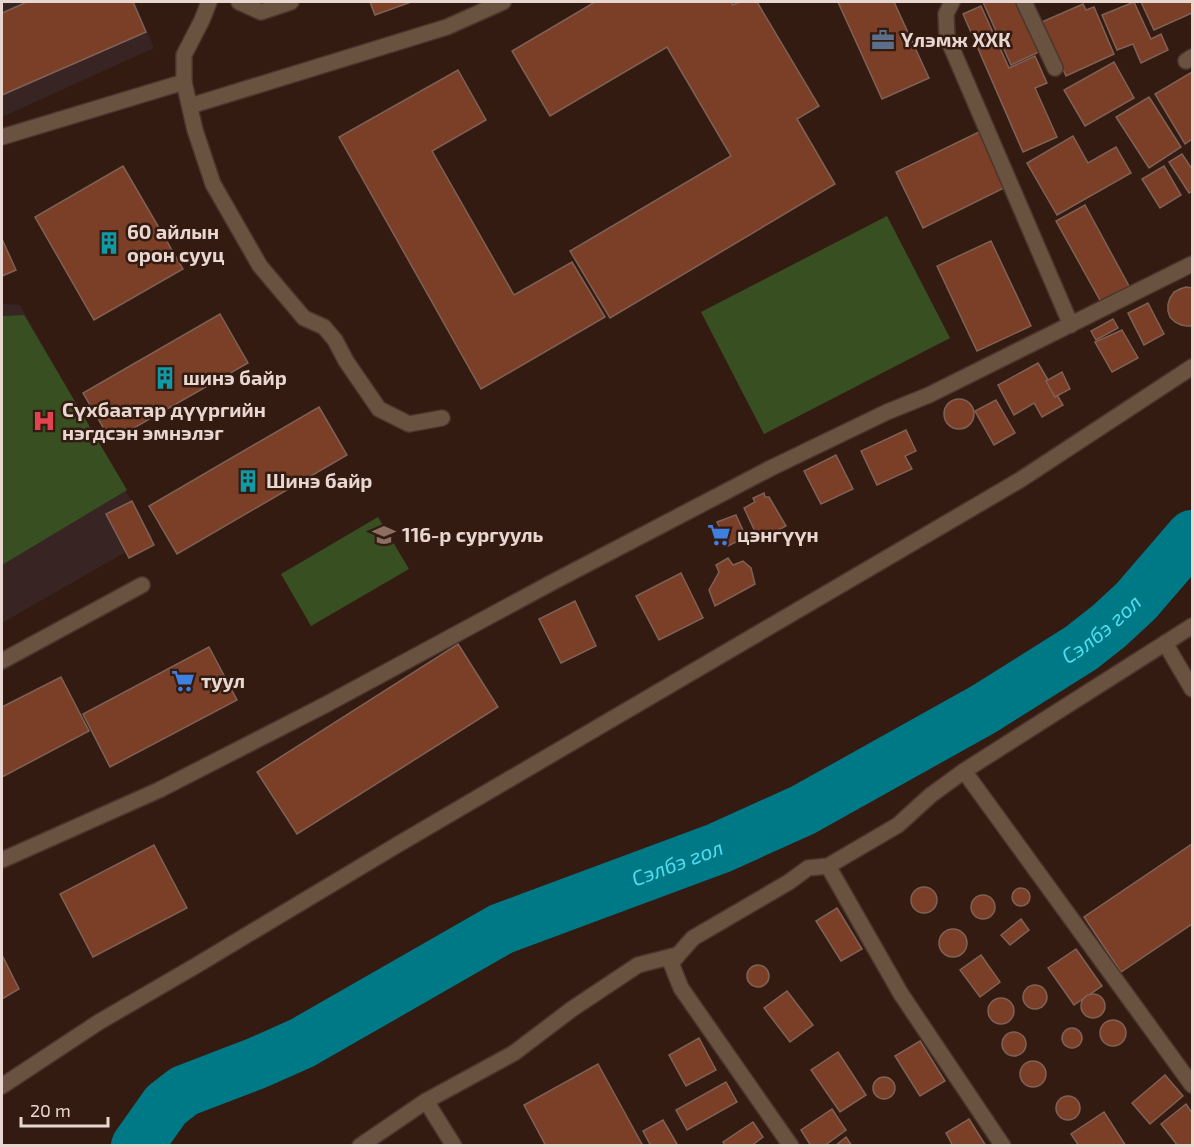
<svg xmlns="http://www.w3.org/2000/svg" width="1194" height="1147" viewBox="0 0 1194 1147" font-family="'Exo 2',sans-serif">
<rect width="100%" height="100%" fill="#331b11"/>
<g fill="#372423">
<path d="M2,2H135L154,48L2,117Z"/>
<path d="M2,304L20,305L152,537L2,623Z"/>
</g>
<g fill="#385021">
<path d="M887,216L950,338L764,434L701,312Z"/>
<path d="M24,315L127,490L2,565V316Z"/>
<path d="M378,517L409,569L311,626L281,574Z"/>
</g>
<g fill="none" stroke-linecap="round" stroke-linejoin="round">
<path stroke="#007987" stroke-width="52" id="s1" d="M137,1146L166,1105L184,1091L257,1063L302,1043L501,929L719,848L803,810L984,709L1081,648L1109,626L1136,601L1192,536"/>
</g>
<g fill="#7b3f27" stroke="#7f6156" stroke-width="1.5">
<path d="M27,2H133L146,32L2,95V13Z"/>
<path d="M370,2H411L375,15Z"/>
<path d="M595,2H731L733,5L739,2H757L819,106L797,119L835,184L610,318L570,251L731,156L667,47L550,116L512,51Z"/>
<path d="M838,2H894L929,78L882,99Z"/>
<path d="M983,2H1016L1039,52L1011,65Z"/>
<path d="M1134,2L1151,39L1161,34L1168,50L1141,63L1133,44L1117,50L1102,15Z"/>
<path d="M1141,2H1192V13L1154,30Z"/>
<path d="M1083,4L1086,10L1094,7L1114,54L1066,76L1042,22Z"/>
<path d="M981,6L1009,68L1035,56L1047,83L1035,88L1057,137L1023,152L963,14Z"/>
<path d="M1114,62L1134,98L1085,126L1064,90Z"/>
<path d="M458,70L486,120L432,151L514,295L572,262L605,317L481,389L339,137Z"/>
<path d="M1192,72V139L1185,144L1155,94Z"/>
<path d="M1149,97L1181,147L1149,168L1116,117Z"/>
<path d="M979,132L1006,187L923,228L896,172Z"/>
<path d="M1073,136L1088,163L1116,147L1131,173L1057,215L1027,163Z"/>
<path d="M1182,154L1192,169V191L1189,193L1169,162Z"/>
<path d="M123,166L183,269L94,320L35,217Z"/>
<path d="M1164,166L1181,195L1160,208L1142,179Z"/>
<path d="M1085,205L1129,286L1101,302L1056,221Z"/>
<path d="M2,239L16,270L2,276Z"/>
<path d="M991,241L1031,326L977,351L937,266Z"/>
<path d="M1186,287L1192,288V326H1187L1181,325L1175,322L1170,317L1168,311V304L1170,298L1174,292L1180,289Z"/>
<path d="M1148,303L1164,334L1144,345L1128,313Z"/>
<path d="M220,314L248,363L111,441L83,393Z"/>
<path d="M1113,319L1118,328L1096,340L1091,331Z"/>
<path d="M1122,330L1138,358L1112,372L1095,342Z"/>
<path d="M1038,363L1063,405L1042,417L1034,403L1014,415L998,385Z"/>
<path d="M1062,372L1070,389L1055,397L1046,381Z"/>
<circle cx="959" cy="414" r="15"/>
<path d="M996,400L1015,433L994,445L975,411Z"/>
<path d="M319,407L347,455L177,554L149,506Z"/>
<path d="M906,430L916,451L905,456L912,469L877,485L861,451Z"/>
<path d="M836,455L853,489L821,504L804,471Z"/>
<path d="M764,493L765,497H769L786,526L759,540L744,508L755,502L753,498Z"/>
<path d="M132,501L154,545L129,558L106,514Z"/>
<path d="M736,515L746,537L728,546L717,522Z"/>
<path d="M728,558L733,565L743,561L751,568L755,584L715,606L709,590L719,572L716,565Z"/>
<path d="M681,573L703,618L659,640L636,596Z"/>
<path d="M575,601L596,646L561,663L539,619Z"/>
<path d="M458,644L498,707L297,834L257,772Z"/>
<path d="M209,647L237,700L110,767L83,714Z"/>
<path d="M61,677L89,731L2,777V707Z"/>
<path d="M1192,844V924L1121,972L1084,917Z"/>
<path d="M154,845L187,908L93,957L60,894Z"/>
<circle cx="924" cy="900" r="13"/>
<circle cx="1021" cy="897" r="9"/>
<circle cx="983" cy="907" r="12"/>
<path d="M837,908L862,949L841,961L816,921Z"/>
<path d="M1021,919L1029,930L1010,945L1001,935Z"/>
<circle cx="953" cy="943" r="14"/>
<path d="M1076,949L1102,986L1074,1005L1048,968Z"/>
<path d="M2,955L19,989L2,999Z"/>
<path d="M981,955L1000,982L980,997L960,970Z"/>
<circle cx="758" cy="976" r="11"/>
<circle cx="1035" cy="997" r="12"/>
<path d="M787,991L813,1025L790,1042L764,1008Z"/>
<circle cx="1093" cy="1006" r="12"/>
<circle cx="1001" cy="1011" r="13"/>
<circle cx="1113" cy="1033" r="13"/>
<circle cx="1072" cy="1038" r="10"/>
<circle cx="1014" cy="1044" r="12"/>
<path d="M699,1038L716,1070L686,1086L669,1055Z"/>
<path d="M920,1041L945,1081L920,1096L895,1056Z"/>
<path d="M838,1052L866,1095L840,1112L811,1070Z"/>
<circle cx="1033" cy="1074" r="13"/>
<path d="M598,1064L643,1146H546L524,1105Z"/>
<path d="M1165,1075L1183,1096L1150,1124L1132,1103Z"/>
<circle cx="884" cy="1088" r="11"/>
<path d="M726,1082L737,1102L687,1130L676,1110Z"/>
<circle cx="1068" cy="1108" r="12"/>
<path d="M1186,1104L1192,1113V1146H1178L1161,1124Z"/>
<path d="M832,1109L846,1130L824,1146H811L801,1130Z"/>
<path d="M1104,1112L1126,1146H1079L1071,1134Z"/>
<path d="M969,1119L986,1146H953L946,1133Z"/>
<path d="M663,1120L677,1144L675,1146H651L643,1131Z"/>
<path d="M753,1122L763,1137L751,1146H725L723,1142Z"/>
<path d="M846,1137L852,1146H835Z"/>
</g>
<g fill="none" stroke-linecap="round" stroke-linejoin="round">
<g stroke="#4c352c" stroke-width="18">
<g id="minor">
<path d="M209,2L202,20L184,55V82L195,130L213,184L260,266L304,318L324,327L335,340L346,361L379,409L409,424L442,418"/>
<path d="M239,2L261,12L291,2"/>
<path d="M952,2L946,14L947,37L1071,325"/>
<path d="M1024,2L1055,68"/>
<path d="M1186,61L1192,57"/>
<path d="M190,106L447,27L503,2"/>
<path d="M2,137L184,82"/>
<path d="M1165,643L1192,689"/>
<path d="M2,661L142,585"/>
<path d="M964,771L1192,1085"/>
<path d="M2,860L159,790L325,705L551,583L771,468L887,412L929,395L1192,264"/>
<path d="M828,866L901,994L1003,1146"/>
<path d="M2,1086L99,1022L197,965L397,845L1020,480L1192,367"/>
<path d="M426,1101L454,1146"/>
<path d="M360,1146L426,1101L514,1053L572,1009L638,965L677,955"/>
<path d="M791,1146L681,988L671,963L693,938L789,882L808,868L828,866L898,825L931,795L964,771L1192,626"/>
</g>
</g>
<use href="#minor" stroke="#695340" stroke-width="15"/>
</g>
<defs>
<g id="office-bare" transform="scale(1.8)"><path d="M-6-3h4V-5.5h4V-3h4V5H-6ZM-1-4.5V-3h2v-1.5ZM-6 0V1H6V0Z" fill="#5c6f8a" stroke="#331b11" stroke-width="2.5" paint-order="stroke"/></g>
<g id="building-bare" transform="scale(1.8)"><path d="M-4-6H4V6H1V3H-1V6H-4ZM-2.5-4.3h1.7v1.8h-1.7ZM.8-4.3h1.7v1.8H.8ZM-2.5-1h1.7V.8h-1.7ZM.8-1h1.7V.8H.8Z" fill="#0f9aa8" stroke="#331b11" stroke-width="2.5" paint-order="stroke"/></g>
<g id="hospital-bare" transform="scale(1.8)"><path d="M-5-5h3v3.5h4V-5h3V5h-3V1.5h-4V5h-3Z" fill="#e0444e" stroke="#331b11" stroke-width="2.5" paint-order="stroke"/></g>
<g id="school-bare" transform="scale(1.8)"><path d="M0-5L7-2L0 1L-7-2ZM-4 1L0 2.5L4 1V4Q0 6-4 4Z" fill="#8d6e63" stroke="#331b11" stroke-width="2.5" paint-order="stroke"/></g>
<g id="supermarket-bare" transform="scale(1.8)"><path d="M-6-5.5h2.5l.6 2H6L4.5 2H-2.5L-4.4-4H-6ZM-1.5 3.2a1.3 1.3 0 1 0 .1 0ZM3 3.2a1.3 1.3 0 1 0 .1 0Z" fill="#3f7fe0" stroke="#331b11" stroke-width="2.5" paint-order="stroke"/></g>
</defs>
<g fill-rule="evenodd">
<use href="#office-bare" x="883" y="40"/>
<use href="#building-bare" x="109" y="243"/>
<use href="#building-bare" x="165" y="378"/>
<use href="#hospital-bare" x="44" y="421"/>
<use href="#building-bare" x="248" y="481"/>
<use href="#school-bare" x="384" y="535"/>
<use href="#supermarket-bare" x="719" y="535"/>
<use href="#supermarket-bare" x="183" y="681"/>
</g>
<g text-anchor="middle" stroke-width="5" stroke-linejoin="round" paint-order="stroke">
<g font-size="20" font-weight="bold" fill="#e8d7d0" stroke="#331b11" text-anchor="start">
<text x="901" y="47">Үлэмж ХХК</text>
<text x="127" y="239">60 айлын<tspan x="127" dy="23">орон сууц</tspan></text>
<text x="183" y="385">шинэ байр</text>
<text x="62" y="417">Сүхбаатар дүүргийн<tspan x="62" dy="23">нэгдсэн эмнэлэг</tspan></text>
<text x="266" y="488">Шинэ байр</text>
<text x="402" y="542">116-р сургууль</text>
<text x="737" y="542">цэнгүүн</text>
<text x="201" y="688">туул</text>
</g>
<g font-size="21" font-style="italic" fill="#4fdcef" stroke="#331b11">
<text dy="7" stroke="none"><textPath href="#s1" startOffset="1104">Сэлбэ гол</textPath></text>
<text dy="7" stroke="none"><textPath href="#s1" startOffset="618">Сэлбэ гол</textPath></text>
</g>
</g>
<rect width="1194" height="1147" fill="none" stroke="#e8d7d0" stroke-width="6"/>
<path d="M21 1117v9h87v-9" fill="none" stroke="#e8d7d0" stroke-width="3"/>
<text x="30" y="1117" font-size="18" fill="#e8d7d0" stroke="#331b11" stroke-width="4.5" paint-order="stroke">20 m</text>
</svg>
